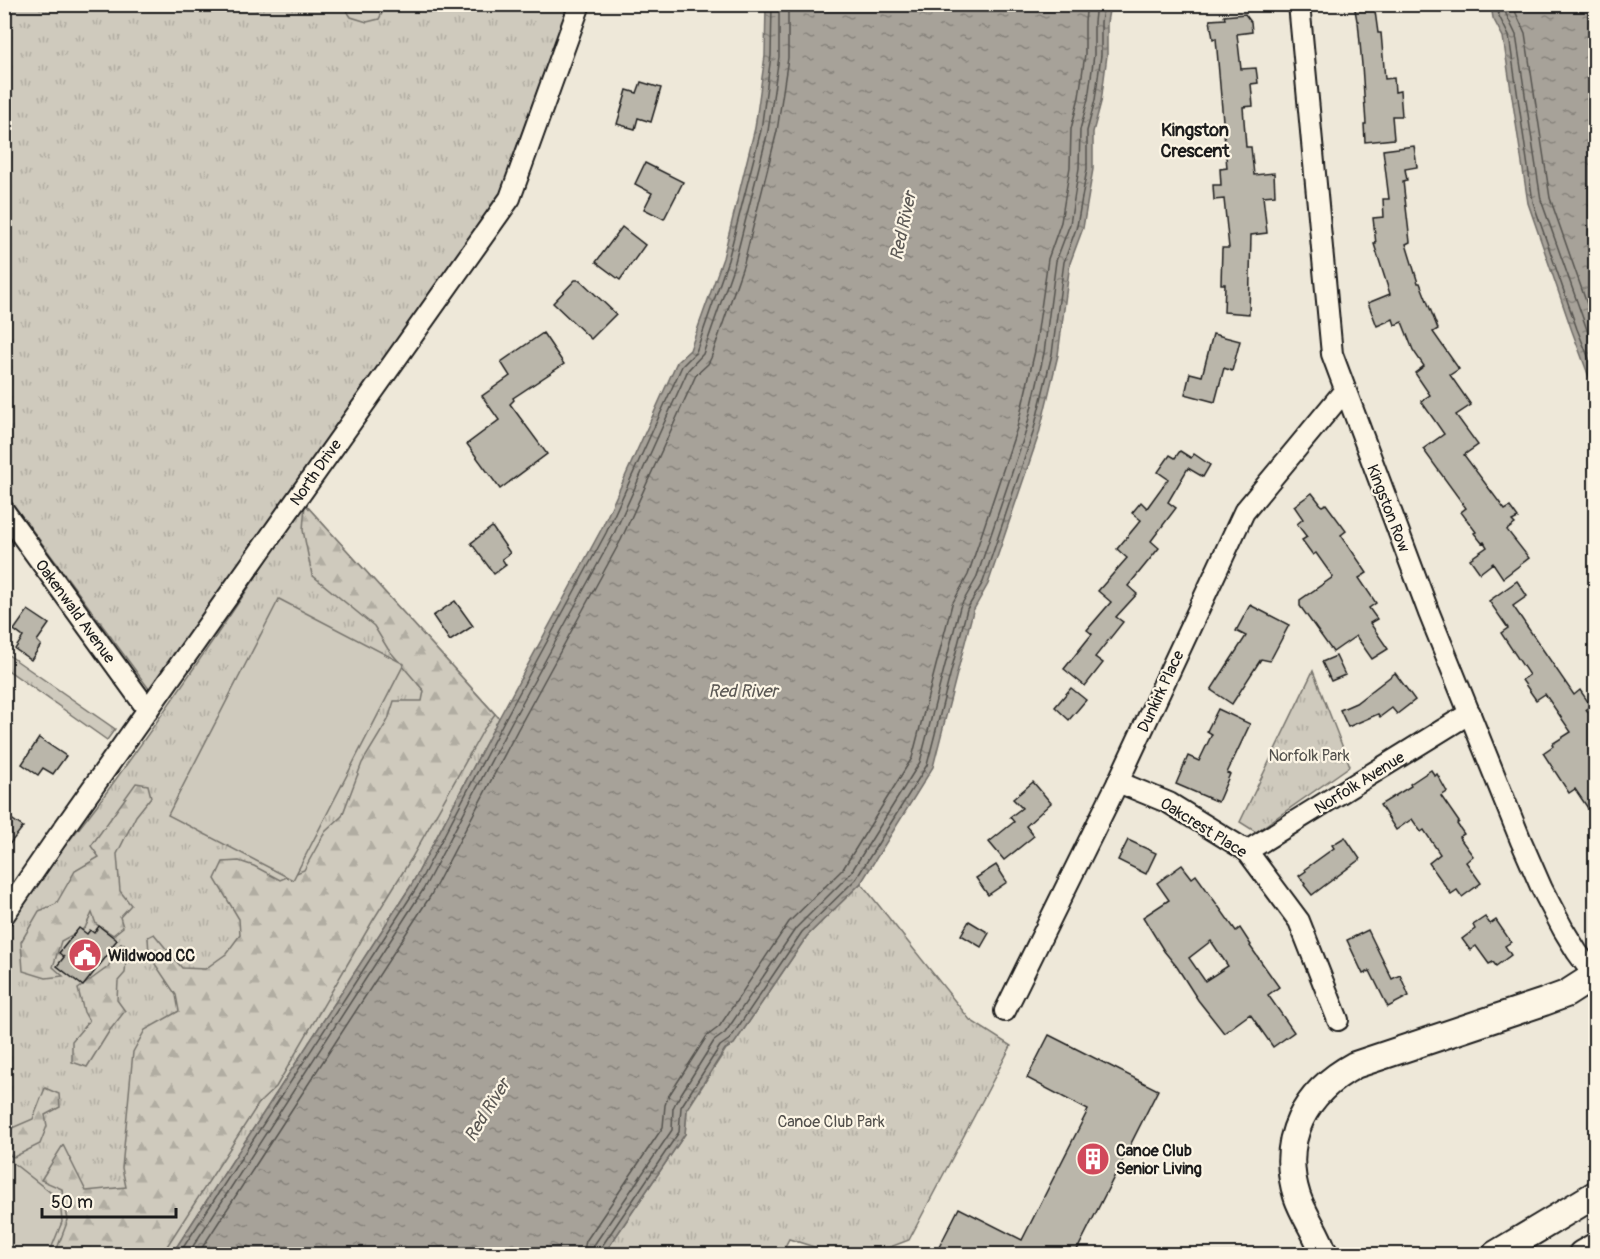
<svg xmlns="http://www.w3.org/2000/svg" width="1600" height="1259" viewBox="0 0 1600 1259" font-family="Pangolin,sans-serif">
<defs>
<pattern id="grass-tufts" width="24" height="20" patternUnits="userSpaceOnUse" patternTransform="scale(1.5)"><rect width="24" height="20" fill="#cfcabd"/><path d="M3 7l-1-3M5 7V3M7 7l1-3M15 17l-1-3M17 17v-4M19 17l1-3" fill="none" stroke="#b1ada2"/></pattern>
<pattern id="forest-firs" width="22" height="20" patternUnits="userSpaceOnUse" patternTransform="scale(1.5)"><rect width="22" height="20" fill="#cfcabd"/><path d="M5 1l3.5 6h-7zM16 11l3.5 6h-7z" fill="#b1ada2"/></pattern>
<pattern id="water-ripples" width="26" height="14" patternUnits="userSpaceOnUse" patternTransform="scale(1.5)"><rect width="26" height="14" fill="#a7a299"/><path d="M2 4q2-2 4 0t4 0M15 11q2-2 4 0t4 0" fill="none" stroke="#87837c"/></pattern>
</defs>
<rect width="100%" height="100%" fill="#eee8d9"/>
<filter id="ink" filterUnits="userSpaceOnUse"><feTurbulence type="fractalNoise" baseFrequency=".0167" numOctaves="2"/><feDisplacementMap in="SourceGraphic" scale="12" xChannelSelector="R" yChannelSelector="G"/><feConvolveMatrix kernelMatrix="1 2 1 2 8 2 1 2 1" color-interpolation-filters="sRGB"/></filter>
<g filter="url(#ink)">
<g fill="url(#grass-tufts)" stroke="#76736c" stroke-width="1.5">
<path d="M4,5H580L510,198L298,496L149,689L5,493Z"/>
<path d="M305,504L499,718L412,884L172,1254H5L4,928C36,878 77,834 111,786C178,694 241,599 305,504Z"/>
<path d="M4,652L115,729L107,740L5,668Z"/>
<path d="M1313,671L1350,766L1256,832L1240,822Z"/>
<path d="M861,883L970,1020L1011,1046L909,1240L872,1254H836L789,1239L781,1254H604L685,1134L687,1110L726,1049L734,1044L807,936Z"/>
</g>
<g fill="url(#forest-firs)" stroke="#76736c" stroke-width="1.5">
<path d="M305,504L495,714L484,729L411,859L372,922L276,1087L259,1103L162,1254H55L68,1220L62,1189L41,1180L63,1145L86,1191L126,1187L122,1168L133,1052L145,1030L179,1011L176,995L149,955L148,937L154,934L182,968L205,969L226,954L240,935L239,919L215,879L223,862L239,861L254,866L280,880L304,870L325,832L342,816L362,763L388,720L394,701H422L424,691L388,649L374,626L312,575L303,530Z"/>
<path d="M136,783L148,785L151,797L136,816L117,854L120,891L131,905L120,917L123,927L113,935L96,924L92,913L85,928L61,941L53,967L63,976L46,978L23,971L21,942L39,911L56,904L75,871L99,857L91,846Z"/>
<path d="M121,943L127,946L125,973L118,981L117,1000L125,1011L110,1030L87,1067L72,1062V1041L89,1021L84,1012L78,989L108,967Z"/>
<path d="M45,1088L59,1094L60,1107L45,1115L47,1126L40,1144L14,1157L5,1153V1131L33,1119Z"/>
</g>
<g fill="#cfcabd" stroke="#76736c" stroke-width="1.5">
<path d="M343,5L386,4V5L379,19L367,22L351,17Z"/>
<path d="M279,599L404,664L293,880L168,815Z"/>
<path d="M4,1156L60,1200L62,1222L49,1254H5Z"/>
</g>
<g fill="url(#water-ripples)" stroke="#6f6c67" stroke-width="1.5">
<path d="M766,5H1110L1107,22V55L1101,102L1093,132V169L1083,228L1070,263L1058,355L1039,434L988,584L973,611L933,767L861,883L807,936L734,1044L725,1049L687,1109L685,1134L604,1254H172L412,884L499,718L601,530L677,362L690,350L723,258L755,128L765,56Z"/>
<path d="M1491,5H1595V393L1572,331L1528,203L1503,37L1493,18Z"/>
</g>
<g fill="none" stroke-linecap="round" stroke-linejoin="round">
<g stroke="#54524e" stroke-width="1.5">
<path d="M1497,4L1499,16L1509,36L1533,202L1577,329L1596,376"/>
<path d="M1505,4L1506,14L1516,35L1541,200L1596,355"/>
<path d="M1514,4L1515,11L1525,33L1550,198L1596,330"/>
<path d="M179,1254L417,887L504,721L606,533L682,366L696,352L728,260L761,130L771,56L772,4"/>
<path d="M188,1254L423,890L510,725L613,536L688,370L703,354L735,262L768,131L779,57V4"/>
<path d="M198,1254L431,895L518,729L621,540L696,375L708,364L711,358L744,263L777,131L788,58V4"/>
<path d="M583,1254L586,1241L663,1127L665,1105L668,1097L707,1036L719,1027L789,922L843,869L912,758L952,604L968,575L1017,428L1035,351L1048,259L1061,222L1070,167L1071,129L1079,97L1085,54V21L1087,4"/>
<path d="M592,1254L594,1245L672,1130L673,1108L676,1102L714,1041L725,1033L796,928L850,874L920,762L960,607L976,579L1026,431L1044,353L1056,261L1070,224L1079,168L1080,130L1088,99L1094,55V22L1096,4"/>
<path d="M599,1254L600,1249L679,1132L681,1107L720,1046L730,1039L802,932L856,879L927,765L967,609L983,582L1033,433L1052,354L1064,262L1077,226L1087,169V131L1095,100L1101,55V22L1104,4"/>
</g>
</g>
<g fill="#bab6aa" stroke="#1c1c1c" stroke-width="1.5" fill-rule="evenodd">
<path d="M1354,4H1374L1378,33H1381L1385,79L1394,78L1395,92L1400,91L1402,116H1392L1394,139L1365,142L1364,124H1366L1362,65L1358,21H1357Z"/>
<path d="M1245,14L1251,22L1252,32L1237,34L1241,69L1256,68L1258,83L1251,84L1253,106L1243,107L1246,147H1251L1254,175L1274,173L1275,195L1263,196L1267,233L1251,235L1249,314L1224,312L1225,284H1221L1222,248H1229L1224,199L1214,200L1213,185H1221L1220,169L1227,168L1216,38L1213,39L1210,20L1225,19L1224,16Z"/>
<path d="M641,82L661,88L651,122L638,118L635,129L617,124L627,90L637,93Z"/>
<path d="M1414,146L1417,167L1405,169L1407,180L1403,181L1410,242L1406,244L1418,283H1420L1438,329L1433,332L1459,369L1450,375L1471,405L1456,415L1478,445L1464,455L1505,510L1510,507L1518,518L1512,521L1515,524L1507,530L1529,558L1503,578L1493,563L1480,573L1470,559L1487,547L1484,542L1482,543L1474,533L1476,532L1461,512L1466,508L1423,449L1444,434L1421,401L1430,395L1415,373L1424,366L1413,350L1402,322L1395,325L1393,319L1377,326L1368,303L1390,294L1374,244H1376L1373,218L1384,217L1383,199H1389L1383,150Z"/>
<path d="M645,163L683,182L664,219L644,209L652,193L635,184Z"/>
<path d="M622,227L645,245L620,280L596,262Z"/>
<path d="M575,280H580L616,314L591,339L553,303Z"/>
<path d="M543,333L564,364L513,398L514,400L510,404L547,454L500,489L467,444L499,420L482,396L510,376L501,362Z"/>
<path d="M1213,334L1240,341L1232,371L1224,368L1215,402L1185,394L1190,373L1202,376Z"/>
<path d="M1180,451L1191,458L1194,454L1210,465L1203,477L1188,468L1168,502L1176,508L1151,541L1159,548L1128,586L1137,594L1116,617L1123,622L1095,657L1103,663L1085,686L1064,669L1092,634L1087,630L1111,602L1098,591L1127,558L1117,549L1141,520L1132,513L1141,502L1147,508L1168,479L1158,472L1170,455L1175,458Z"/>
<path d="M1312,493L1322,506L1326,504L1346,531L1341,535L1367,573L1359,578L1376,603L1369,608L1377,619L1370,623L1388,649L1372,659L1356,636L1333,652L1300,606V600L1333,577L1316,553L1313,555L1302,540L1307,537L1297,524L1303,519L1294,506Z"/>
<path d="M492,527L510,553L502,559L506,565L494,574L471,543Z"/>
<path d="M1517,581L1527,596L1513,606L1574,695L1580,690L1591,706L1586,709L1596,724V820L1575,789L1569,793L1543,753L1553,746L1552,744L1571,732L1545,694L1536,700L1522,680L1529,675L1501,633L1508,628L1489,601Z"/>
<path d="M455,601L473,626L450,641L433,616Z"/>
<path d="M1250,605L1289,625L1270,661L1261,659L1232,704L1211,690L1246,636L1236,631Z"/>
<path d="M28,610L49,624L37,641L41,645L31,660L15,649L23,637L14,630Z"/>
<path d="M1336,656L1345,675L1331,681L1322,662Z"/>
<path d="M1395,673L1415,700L1397,714L1392,708L1380,717L1378,714L1348,727L1340,710L1356,703Z"/>
<path d="M1071,688L1086,700L1069,720L1055,707Z"/>
<path d="M1218,709L1250,724L1227,773L1230,774L1218,802L1176,784L1188,756L1199,761L1212,734L1207,731Z"/>
<path d="M39,738L66,756L53,774L43,768L38,775L22,764Z"/>
<path d="M1431,770L1435,776L1437,774L1447,792L1441,796L1459,822L1457,824L1464,834L1459,837L1473,856L1466,862L1481,883L1462,897L1457,890L1451,894L1429,863L1440,854L1424,830L1421,832L1412,819L1396,830L1380,805L1411,786L1410,784Z"/>
<path d="M1033,782L1051,803L1026,826L1034,836L1004,860L989,842L1014,822L1010,817L1022,808L1013,799Z"/>
<path d="M4,814L23,827L4,851Z"/>
<path d="M1345,837L1360,859L1312,895L1304,885L1305,884L1299,876L1306,871L1305,869L1334,848L1332,845Z"/>
<path d="M1128,840L1156,853L1146,874L1118,860Z"/>
<path d="M996,865L1007,882L988,895L976,878Z"/>
<path d="M1182,865L1192,878L1196,875L1236,931L1240,928L1251,945L1250,946L1279,987L1268,995L1294,1032L1273,1047L1250,1014L1224,1033L1198,1000L1177,967L1164,951L1143,917L1169,900L1157,883ZM1211,941L1228,966L1205,981L1189,958Z"/>
<path d="M1485,917L1490,924L1496,920L1511,942L1505,946L1511,955L1496,966L1493,962L1489,964L1476,946L1470,950L1462,939L1475,929L1473,925Z"/>
<path d="M969,921L989,933L981,947L961,935Z"/>
<path d="M99,926L117,940L108,951L110,952L83,986L57,966L64,957L59,953L79,928L87,934L90,930L94,933Z"/>
<path d="M1368,930L1392,979L1400,975L1409,996L1388,1007L1370,971L1363,974L1347,940Z"/>
<path d="M1049,1035L1158,1090L1075,1254H945L937,1251L959,1208L1022,1240L1088,1110L1027,1078Z"/>
</g>
<g fill="none" stroke-linecap="round" stroke-linejoin="round">
<g stroke="#1c1c1c" stroke-width="24">
<g id="minor">
<path d="M1299,4L1332,354L1429,613L1521,841L1542,889L1563,929L1577,952L1596,978"/>
<path d="M4,511L148,710"/>
<path d="M1118,782L1169,803L1247,851L1299,921L1338,1020"/>
<path d="M1247,851L1470,713"/>
<path d="M4,915L57,838L510,198L580,4"/>
<path d="M1005,1011L1118,782L1244,512L1345,390"/>
</g>
</g>
<g stroke="#1c1c1c" stroke-width="30">
<g id="major">
<path d="M1324,1254C1318,1234 1304,1217 1297,1196C1279,1139 1305,1092 1355,1065L1544,1002L1566,994L1594,976"/>
<path d="M1496,1254L1596,1194"/>
<path d="M1582,1254L1596,1246"/>
</g>
</g>
<use href="#minor" stroke="#fcf5e5" stroke-width="20"/>
<use href="#major" stroke="#fcf5e5" stroke-width="26"/>
</g>
</g>
<defs>
<g id="civic-disc" transform="scale(1.725)"><circle r="9.5" fill="#d1495b" stroke="#fcf5e5"/><path d="M-.6-6.5H3V-4.5H.6V-3L4-1V1h2V6H-6V1h2V-1L-.6-3ZM-1.2 2.5V6h2.4V2.5Z" fill="#fff"/></g>
<g id="building-disc" transform="scale(1.725)"><circle r="9.5" fill="#d1495b" stroke="#fcf5e5"/><path d="M-4-6H4V6H1V3H-1V6H-4ZM-2.5-4.3h1.7v1.8h-1.7ZM.8-4.3h1.7v1.8H.8ZM-2.5-1h1.7V.8h-1.7ZM.8-1h1.7V.8H.8Z" fill="#fff"/></g>
</defs>
<g fill-rule="evenodd">
<use href="#civic-disc" x="85" y="955"/>
<use href="#building-disc" x="1093" y="1159"/>
</g>
<g text-anchor="middle" stroke-width="4.5" stroke-linejoin="round" paint-order="stroke">
<g font-size="16" fill="#1c1c1c" stroke="#fcf5e5">
<text transform="translate(315 472) rotate(-55)" y="6">North Drive</text>
<text transform="translate(1389 508) rotate(69)" y="6">Kingston Row</text>
<text transform="translate(76 611) rotate(54)" y="6">Oakenwald Avenue</text>
<text transform="translate(1160 691) rotate(-65)" y="6">Dunkirk Place</text>
<text transform="translate(1359 782) rotate(-32)" y="6">Norfolk Avenue</text>
<text transform="translate(1204 827) rotate(32)" y="6">Oakcrest Place</text>
</g>
<g font-size="16" fill="#52504c" stroke="#fcf5e5">
<text x="1309" y="761">Norfolk Park</text>
<text x="831" y="1127">Canoe Club Park</text>
</g>
<g font-size="16" font-weight="bold" fill="#1c1c1c" stroke="#fcf5e5" text-anchor="start">
<text x="108" y="961">Wildwood CC</text>
<text x="1116" y="1156">Canoe Club<tspan x="1116" dy="18">Senior Living</tspan></text>
</g>
<g font-size="18" font-weight="bold" fill="#1c1c1c" stroke="#fcf5e5">
<text x="1195" y="136">Kingston<tspan x="1195" dy="21">Crescent</tspan></text>
</g>
<g font-size="18" font-style="italic" fill="#5b5854" stroke="#fcf5e5">
<text transform="translate(903 226) rotate(-78)" y="6">Red River</text>
<text x="743" y="697">Red River</text>
<text transform="translate(487 1110) rotate(-58)" y="6">Red River</text>
</g>
</g>
<rect width="1600" height="1259" fill="none" stroke="#fcf5e5" stroke-width="24"/>
<rect x="12" y="12" width="1576" height="1235" fill="none" stroke="#1c1c1c" stroke-width="2" filter="url(#ink)"/>
<path d="M42 1208v9h134v-9" fill="none" stroke="#1c1c1c" stroke-width="3"/>
<text x="51" y="1208" font-size="18" fill="#1c1c1c" stroke="#fcf5e5" stroke-width="4.5" paint-order="stroke">50 m</text>
</svg>
